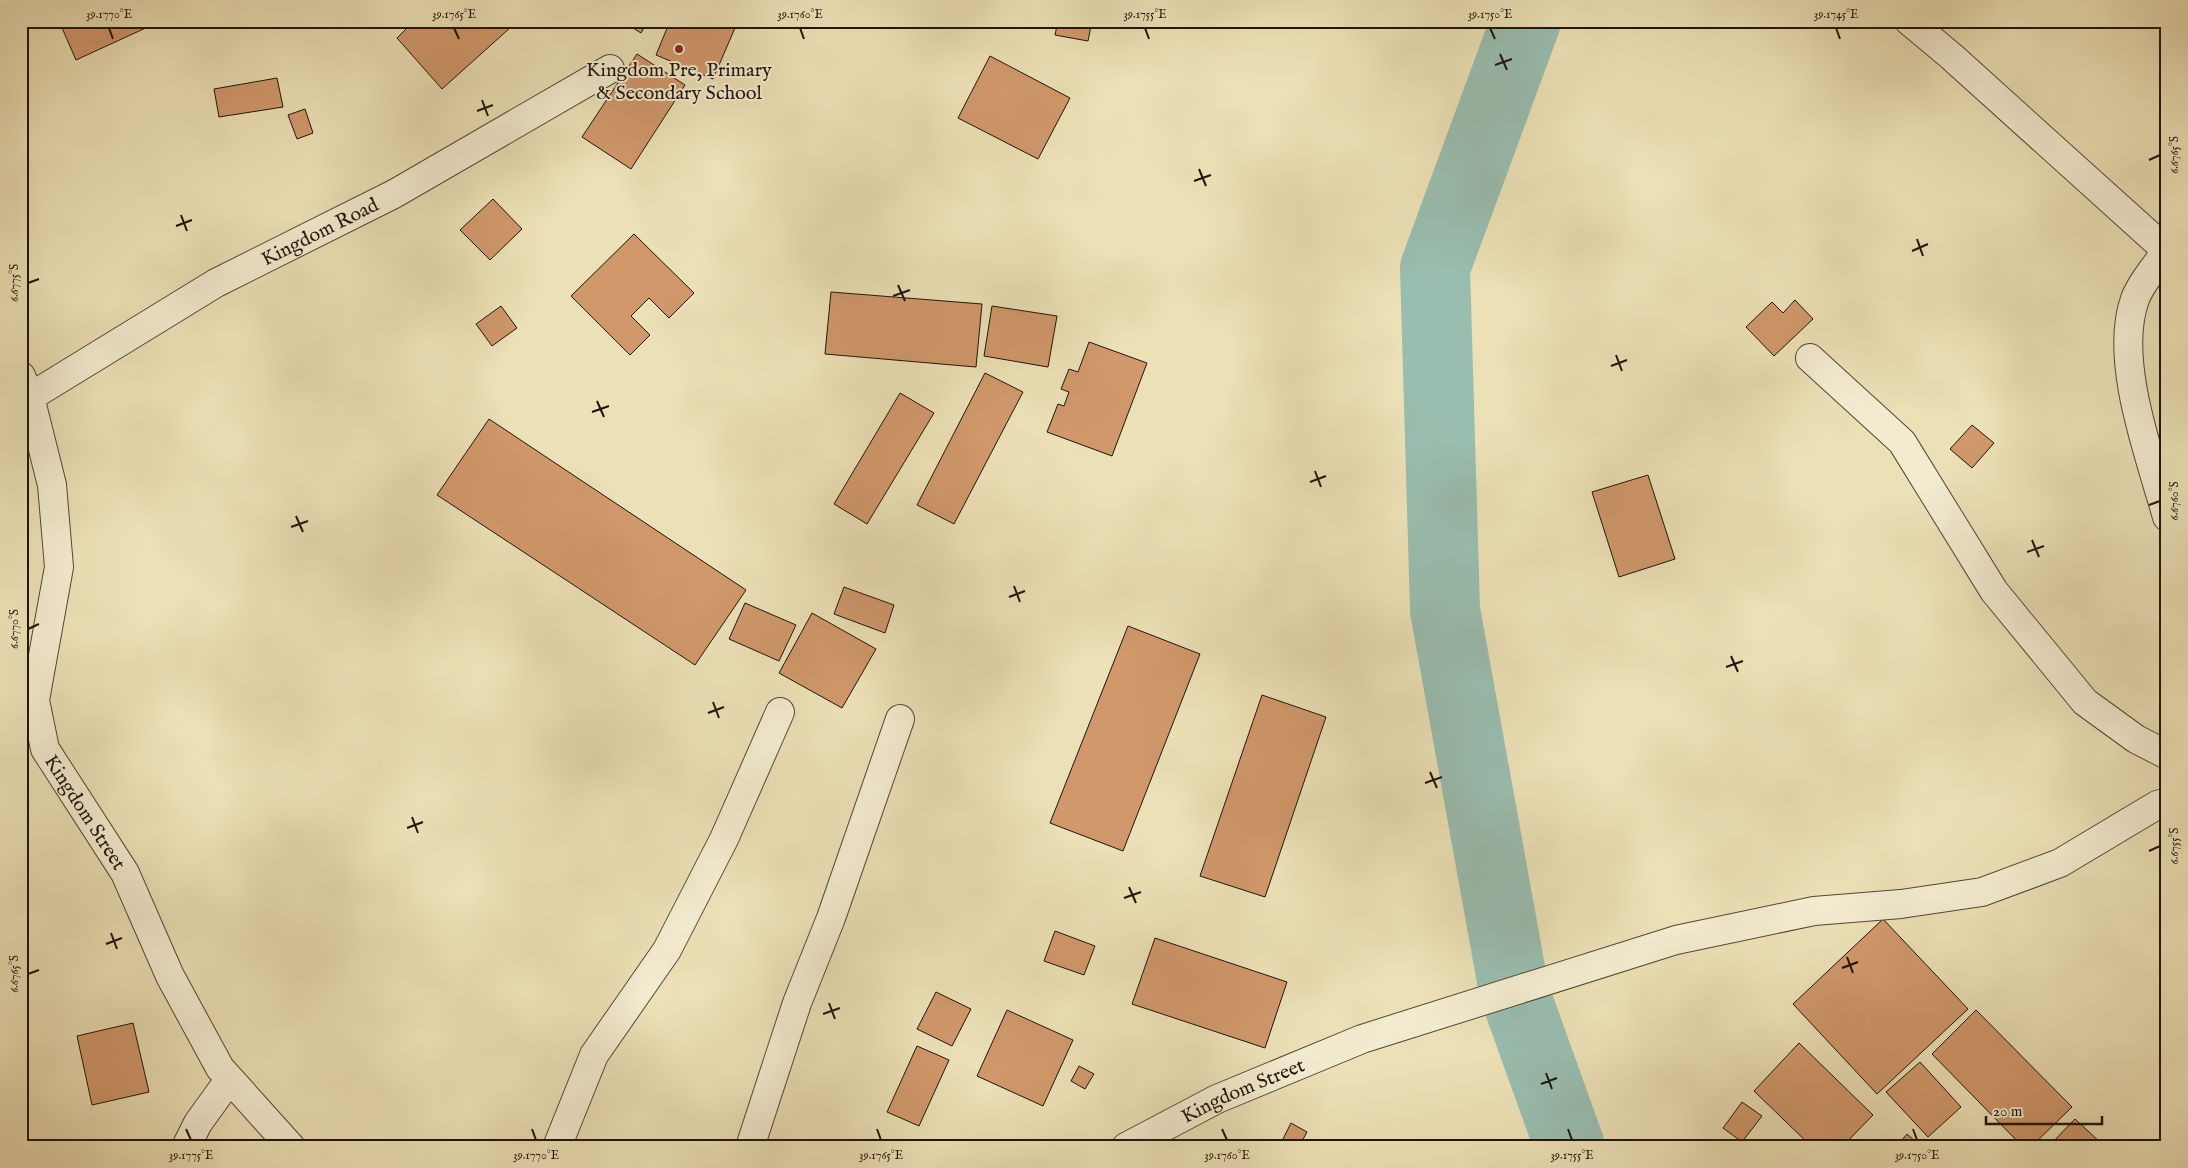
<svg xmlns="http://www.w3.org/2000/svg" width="2188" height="1168" viewBox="0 0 2188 1168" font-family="'IM FELL English',serif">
<rect width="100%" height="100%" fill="#ece0b6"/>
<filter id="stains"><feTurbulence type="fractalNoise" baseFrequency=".004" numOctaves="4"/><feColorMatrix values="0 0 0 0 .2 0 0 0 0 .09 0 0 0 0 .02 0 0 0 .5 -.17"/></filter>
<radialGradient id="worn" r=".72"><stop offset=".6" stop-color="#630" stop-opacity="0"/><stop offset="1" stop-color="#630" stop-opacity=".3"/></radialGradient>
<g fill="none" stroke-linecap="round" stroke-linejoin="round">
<path stroke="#99bdaf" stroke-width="70" d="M1526,21L1435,268L1445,610L1514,991L1570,1147"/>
</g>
<g fill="#d0986b" stroke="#1e140c">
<path d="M59,21H148L150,26L76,60Z"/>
<path d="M402,21H505L511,27L442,89L397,38L408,27Z"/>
<path d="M622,21H648L641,33Z"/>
<path d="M670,21H738L713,79L656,55Z"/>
<path d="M1058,21H1092L1088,41L1055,35Z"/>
<path d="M637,54L685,85L631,169L582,137Z"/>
<path d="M990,56L1070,98L1038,159L958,118Z"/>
<path d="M21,68L28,87L21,90Z"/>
<path d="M277,78L283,107L219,117L214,89Z"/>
<path d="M305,109L313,133L297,139L288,115Z"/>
<path d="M493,199L522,229L490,260L460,230Z"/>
<path d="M634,234L694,293L669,318L649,298L631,316L650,335L630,355L571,296Z"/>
<path d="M831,292L982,304L976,367L825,354Z"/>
<path d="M1795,300L1813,319L1774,356L1746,327L1772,302L1783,313Z"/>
<path d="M501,306L517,328L492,346L476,324Z"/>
<path d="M992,306L1057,316L1048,367L984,356Z"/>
<path d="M1089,342L1147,363L1112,456L1047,432L1058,404L1064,406L1069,392L1061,389L1069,369L1078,372Z"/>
<path d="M985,373L1023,392L954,524L917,505Z"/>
<path d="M900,393L934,413L867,524L834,504Z"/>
<path d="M489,419L746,590L695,665L437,495Z"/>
<path d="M1972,425L1994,443L1972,468L1950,449Z"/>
<path d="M1648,475L1675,559L1619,577L1592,492Z"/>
<path d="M844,587L894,605L885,633L834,614Z"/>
<path d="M745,603L796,625L779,661L729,639Z"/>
<path d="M812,613L876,649L842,708L779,673Z"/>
<path d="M1128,626L1200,654L1123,851L1050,823Z"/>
<path d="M1262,695L1326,717L1265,897L1200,876Z"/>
<path d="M1883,919L1968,1009L1877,1094L1793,1004Z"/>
<path d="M1055,931L1095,946L1084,975L1044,961Z"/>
<path d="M1155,938L1287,982L1265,1048L1132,1004Z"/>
<path d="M936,992L971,1009L952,1046L917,1029Z"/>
<path d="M1007,1010L1073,1040L1043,1106L977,1076Z"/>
<path d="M1976,1010L2072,1107L2031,1147H2023L1932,1054Z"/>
<path d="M133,1023L149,1092L92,1105L77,1036Z"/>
<path d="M1799,1043L1873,1115L1842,1147H1812L1754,1091Z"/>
<path d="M917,1046L949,1060L919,1126L887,1112Z"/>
<path d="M1920,1062L1961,1107L1928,1137L1886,1092Z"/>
<path d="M1079,1066L1094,1074L1085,1089L1071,1081Z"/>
<path d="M1742,1102L1762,1116L1742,1142L1723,1128Z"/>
<path d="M2075,1119L2101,1143L2097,1147H2048Z"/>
<path d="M1291,1123L1307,1132L1299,1147H1293L1282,1141Z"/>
<path d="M1907,1134L1922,1147H1896Z"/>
</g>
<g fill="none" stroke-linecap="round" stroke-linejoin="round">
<g stroke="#524736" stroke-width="30">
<g id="minor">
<path d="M1909,21L1951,56L2167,251"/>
<path d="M2166,250C2157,266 2141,282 2135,299C2113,360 2150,456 2167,517"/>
<path d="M1810,358L1902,442L1994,591L2085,702L2136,739L2167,755"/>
<path id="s1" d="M21,376L30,397L52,485L59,567L35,700L45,749L125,873L170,976L220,1068L291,1147"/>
<path id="s2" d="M30,397L216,283L394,194L610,69"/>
<path d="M186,1147L198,1123L229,1080"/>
<path d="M557,1147L594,1055L667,950L724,839L780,712"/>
<path d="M750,1147L797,1003L831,918L900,719"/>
<path id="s3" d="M1126,1147L1217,1099L1362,1039L1676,940L1814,911L1901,904L1982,892L2060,863L2157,805L2167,802"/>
</g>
</g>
<use href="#minor" stroke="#f3ebd0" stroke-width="28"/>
</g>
<path fill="none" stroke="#1e140c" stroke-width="2" d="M109,28L113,39M454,28L459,39M800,28L804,39M1145,28L1149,39M1490,28L1495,39M1836,28L1840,39M1500,54L1507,70M1495,65L1512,59M482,100L488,116M477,111L493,105M2149,160L2160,155M1199,169L1206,186M1194,181L1211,175M181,215L187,231M176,226L192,220M1917,239L1923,256M1912,251L1928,244M28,283L39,279M898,285L905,301M893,296L910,290M1616,355L1622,371M1611,366L1627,360M597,401L604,417M592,412L609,406M1315,471L1321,487M1310,482L1326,476M2149,505L2160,501M296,516L303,532M291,527L308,521M2032,540L2039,557M2027,552L2044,546M1014,586L1020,602M1009,597L1025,591M28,629L39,624M1731,656L1738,672M1726,667L1743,661M713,702L719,718M708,713L724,707M1430,772L1437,788M1425,783L1442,777M412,817L418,833M407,828L423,822M2149,851L2160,846M1129,887L1136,903M1124,898L1141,892M111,933L117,949M106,944L122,938M1847,957L1853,973M1842,968L1858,962M28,974L39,970M829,1003L835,1019M823,1014L840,1008M1546,1073L1552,1089M1541,1084L1557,1078M186,1129L191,1140M532,1129L536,1140M877,1129L881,1140M1222,1129L1227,1140M1568,1129L1572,1140M1913,1129L1917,1140"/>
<circle fill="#8f2418" stroke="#f3ebd0" stroke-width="2" cx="679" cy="49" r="5"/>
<g text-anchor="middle" stroke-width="4" stroke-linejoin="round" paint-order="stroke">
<g font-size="20" fill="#1e140c" stroke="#f3ebd0">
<text x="679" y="76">Kingdom Pre, Primary<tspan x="679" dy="23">&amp; Secondary School</tspan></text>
</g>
<g font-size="20" fill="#1e140c" stroke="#f3ebd0">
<text dy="7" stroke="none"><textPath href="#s2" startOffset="334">Kingdom Road</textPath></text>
<text dy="7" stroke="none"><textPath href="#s1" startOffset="456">Kingdom Street</textPath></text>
<text dy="7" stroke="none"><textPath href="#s3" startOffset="130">Kingdom Street</textPath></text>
</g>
</g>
<rect width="2188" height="1168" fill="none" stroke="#ece0b6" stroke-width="55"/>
<path d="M1986 1116v8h116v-8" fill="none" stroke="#1e140c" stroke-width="2.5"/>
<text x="1993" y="1116" font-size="15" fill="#1e140c" stroke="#f3ebd0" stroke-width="4" paint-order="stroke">20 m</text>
<rect x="28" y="28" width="2132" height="1112" fill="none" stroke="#1e140c" stroke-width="2"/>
<g font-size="12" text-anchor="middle" fill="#1e140c">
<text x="109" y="18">39.1770°E</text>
<text x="454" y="18">39.1765°E</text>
<text x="800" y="18">39.1760°E</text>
<text x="1145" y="18">39.1755°E</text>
<text x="1490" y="18">39.1750°E</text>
<text x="1836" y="18">39.1745°E</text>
<text transform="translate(2174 155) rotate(-90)" y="4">6.6765°S</text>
<text transform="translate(14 283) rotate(-90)" y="4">6.6775°S</text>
<text transform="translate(2174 501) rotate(-90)" y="4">6.6760°S</text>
<text transform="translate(14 629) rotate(-90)" y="4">6.6770°S</text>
<text transform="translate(2174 846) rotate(-90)" y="4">6.6755°S</text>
<text transform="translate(14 974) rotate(-90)" y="4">6.6765°S</text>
<text x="191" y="1159">39.1775°E</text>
<text x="536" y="1159">39.1770°E</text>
<text x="881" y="1159">39.1765°E</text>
<text x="1227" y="1159">39.1760°E</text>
<text x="1572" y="1159">39.1755°E</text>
<text x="1917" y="1159">39.1750°E</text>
</g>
<rect width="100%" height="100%" filter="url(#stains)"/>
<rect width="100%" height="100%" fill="url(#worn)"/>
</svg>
